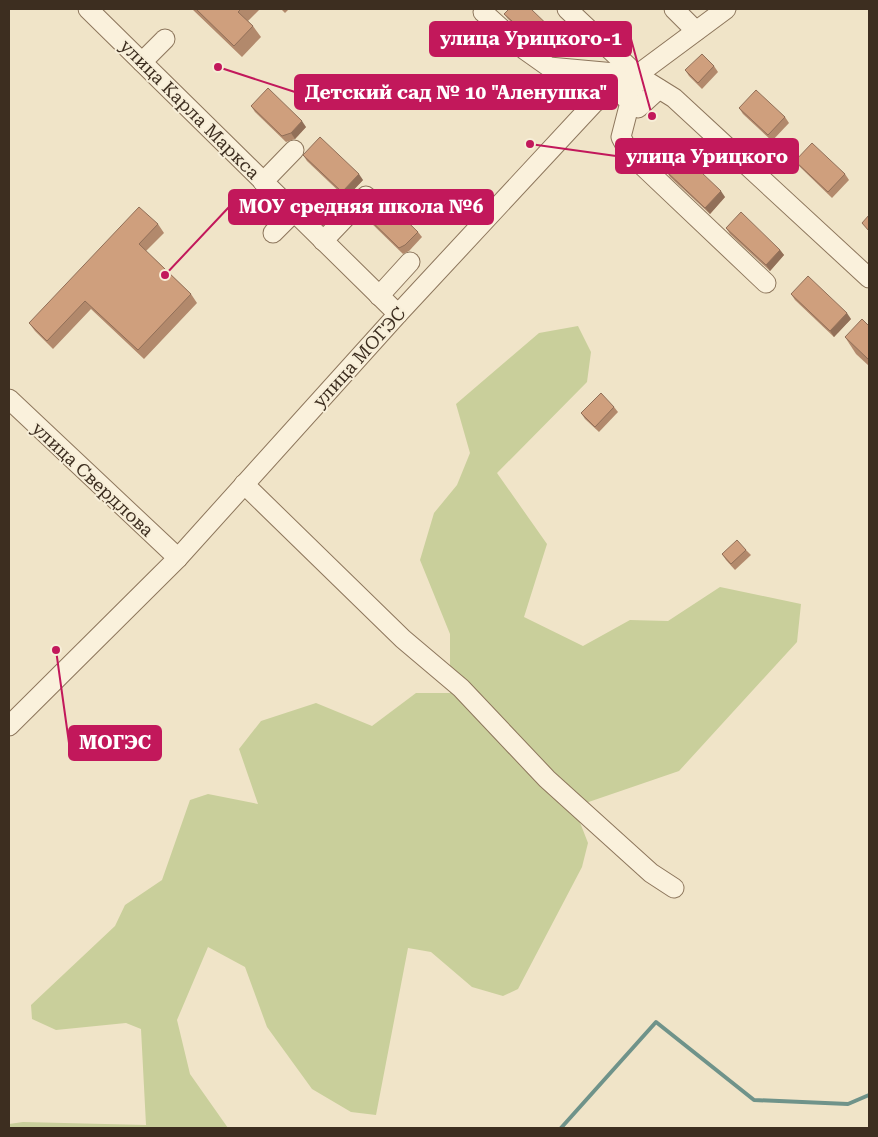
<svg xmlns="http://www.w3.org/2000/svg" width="878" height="1137" font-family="'Roboto Serif',serif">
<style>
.green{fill:#c9cf9b}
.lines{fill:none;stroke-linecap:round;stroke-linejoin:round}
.stream{stroke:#6f938a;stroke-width:4}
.minor-casing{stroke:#8d765c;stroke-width:21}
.minor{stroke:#faf1dc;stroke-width:19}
.wall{fill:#b2896c}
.shaded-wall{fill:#916f58}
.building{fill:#cf9f7d;stroke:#916f58}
.labels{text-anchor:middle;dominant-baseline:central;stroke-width:4;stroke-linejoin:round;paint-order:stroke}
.street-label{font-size:18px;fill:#3d2e20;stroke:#f7eed8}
.leader{fill:none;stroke:#c2185b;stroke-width:2}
.callout-dot{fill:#c2185b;stroke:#f7eed8;stroke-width:2}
.callout{fill:#c2185b;stroke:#c2185b;stroke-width:2}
.callout-label{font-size:19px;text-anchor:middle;font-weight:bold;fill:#fff}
</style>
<rect width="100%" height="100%" fill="#f0e4c8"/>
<!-- green -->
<path class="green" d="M 578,326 L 591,352 L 587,382 L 497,473 L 547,544 L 524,617 L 583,646 L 630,620 L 668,621 L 720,587 L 801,604 L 797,642 L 679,771 L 574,807 L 588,843 L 582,867 L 518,989 L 503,996 L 472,987 L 431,952 L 408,948 L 376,1115 L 351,1112 L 312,1089 L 267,1027 L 245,967 L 208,947 L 177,1020 L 190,1074 L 228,1128 L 9,1128 L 9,1124 L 23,1122 L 146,1125 L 141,1029 L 126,1023 L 56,1030 L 32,1019 L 31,1005 L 115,926 L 125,905 L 162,880 L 190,800 L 208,794 L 258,804 L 239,749 L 261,721 L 316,703 L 372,726 L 416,693 L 450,693 L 450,634 L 420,560 L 434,513 L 457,485 L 470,453 L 456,404 L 539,333 Z"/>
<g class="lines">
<!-- stream -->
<path class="stream" d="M 561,1128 L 656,1022 L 754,1100 L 848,1104 L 869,1095"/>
<!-- minor casing -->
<g class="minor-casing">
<g id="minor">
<path d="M 88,9 L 398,314"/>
<path d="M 486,9 L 483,12 L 525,50 L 549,67 L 637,75"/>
<path d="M 567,9 L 637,75 L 674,98 L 869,278"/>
<path d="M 674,9 L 696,31"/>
<path d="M 142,62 L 165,39"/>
<path d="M 637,75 L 621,137 L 630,154 L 766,283"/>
<path d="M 622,95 L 638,108 L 659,89"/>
<path d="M 263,182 L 294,150"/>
<path d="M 273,233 L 294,212"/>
<path d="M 323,241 L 366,196"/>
<path d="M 379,296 L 410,262"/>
<path d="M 9,399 L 178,558"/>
<path d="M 244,484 L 403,639 L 461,688 L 547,779 L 651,873 L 674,888"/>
<path d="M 9,726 L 178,558 L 398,314 L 594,103 L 637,75 L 726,9"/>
</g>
</g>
<!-- minor -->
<use href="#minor" class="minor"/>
</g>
<!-- wall -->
<g class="wall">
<path d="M 192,9 L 260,9 L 248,21 L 253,26 L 261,37 L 242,57 Z"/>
<path d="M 281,9 L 289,9 L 285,13 Z"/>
<path d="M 504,14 L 558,35 L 562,41 L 550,54 L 532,41 L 508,19 Z"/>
<path d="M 714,66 L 718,72 L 702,89 L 689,76 L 685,70 Z"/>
<path d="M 251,106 L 306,127 L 295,139 L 286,142 L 255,112 Z"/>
<path d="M 739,108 L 785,117 L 789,123 L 772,141 L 743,114 Z"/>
<path d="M 303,155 L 363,180 L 346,198 L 307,161 Z"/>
<path d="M 795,161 L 845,174 L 849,180 L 832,198 L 799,166 Z"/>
<path d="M 666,171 L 725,197 L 710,214 L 670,177 Z"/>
<path d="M 362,212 L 418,232 L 422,237 L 409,251 L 403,254 L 366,218 Z"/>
<path d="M 158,224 L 164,233 L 146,251 L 191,294 L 197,303 L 144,359 L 91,309 L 53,349 L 35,331 L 29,323 Z"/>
<path d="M 726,228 L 780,250 L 784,255 L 770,271 L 730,234 Z"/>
<path d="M 791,294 L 851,319 L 834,337 L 795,300 Z"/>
<path d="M 869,326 L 869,366 L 856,354 L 845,337 Z"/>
<path d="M 614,407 L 618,412 L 599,432 L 585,419 L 581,413 Z"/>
<path d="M 746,550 L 751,555 L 735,570 L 726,560 L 722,554 Z"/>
</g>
<!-- shaded-wall -->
<g class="shaded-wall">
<path d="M 302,121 L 306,127 L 295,139 L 291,133 Z"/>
<path d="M 359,174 L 363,180 L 346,198 L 342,192 Z"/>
<path d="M 721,191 L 725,197 L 710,214 L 705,208 Z"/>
<path d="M 780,250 L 784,255 L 770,271 L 766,265 Z"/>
<path d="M 847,313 L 851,319 L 834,337 L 830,331 Z"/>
</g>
<!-- building -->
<g class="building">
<path d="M 196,9 L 241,9 L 238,12 L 253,26 L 234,46 Z"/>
<path d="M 509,9 L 531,9 L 558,35 L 546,48 L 528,35 L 504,14 Z"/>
<path d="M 702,54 L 714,66 L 698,83 L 685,70 Z"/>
<path d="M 268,88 L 302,121 L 291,133 L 282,136 L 251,106 Z"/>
<path d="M 756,90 L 785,117 L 768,135 L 739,108 Z"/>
<path d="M 320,137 L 359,174 L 342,192 L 303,155 Z"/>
<path d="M 812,143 L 845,174 L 828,192 L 795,161 Z"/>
<path d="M 682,154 L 721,191 L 705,208 L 666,171 Z"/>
<path d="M 379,194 L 418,232 L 405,245 L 399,248 L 362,212 Z"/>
<path d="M 139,207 L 158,224 L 139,244 L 191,294 L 138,350 L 85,301 L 47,341 L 29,323 Z"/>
<path d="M 741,212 L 780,250 L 766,265 L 726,228 Z"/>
<path d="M 869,215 L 869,231 L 862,223 Z"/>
<path d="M 808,276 L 847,313 L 830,331 L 791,294 Z"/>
<path d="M 862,319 L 869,326 L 869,360 L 845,337 Z"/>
<path d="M 601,393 L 614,407 L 595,427 L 581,413 Z"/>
<path d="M 737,540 L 746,550 L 731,564 L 722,554 Z"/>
</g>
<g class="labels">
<!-- street labels -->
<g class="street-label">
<text transform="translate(190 109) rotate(45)">улица Карла Маркса</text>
<text transform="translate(359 357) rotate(-48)">улица МОГЭС</text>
<text transform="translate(93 479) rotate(43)">улица Свердлова</text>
</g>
</g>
<!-- callouts -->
<path class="leader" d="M652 116L631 39M218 67L295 92M530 144L616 156M165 275L229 207M56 650L69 743"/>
<g class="callout-dot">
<circle cx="652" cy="116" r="5"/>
<circle cx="218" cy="67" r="5"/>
<circle cx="530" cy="144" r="5"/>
<circle cx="165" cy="275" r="5"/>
<circle cx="56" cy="650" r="5"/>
</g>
<g class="callout">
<rect x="430" y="22" width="201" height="34" rx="5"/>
<rect x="295" y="75" width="322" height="34" rx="5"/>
<rect x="616" y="139" width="182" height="34" rx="5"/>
<rect x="229" y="190" width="264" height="34" rx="5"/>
<rect x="69" y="726" width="92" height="34" rx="5"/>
</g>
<g class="callout-label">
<text x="531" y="45">улица Урицкого-1</text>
<text x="456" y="99">Детский сад № 10 "Аленушка"</text>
<text x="707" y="163">улица Урицкого</text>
<text x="361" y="213">МОУ средняя школа №6</text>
<text x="115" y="749">МОГЭС</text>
</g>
<!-- border -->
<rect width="878" height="1137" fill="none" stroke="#3d2e20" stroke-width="20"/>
</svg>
